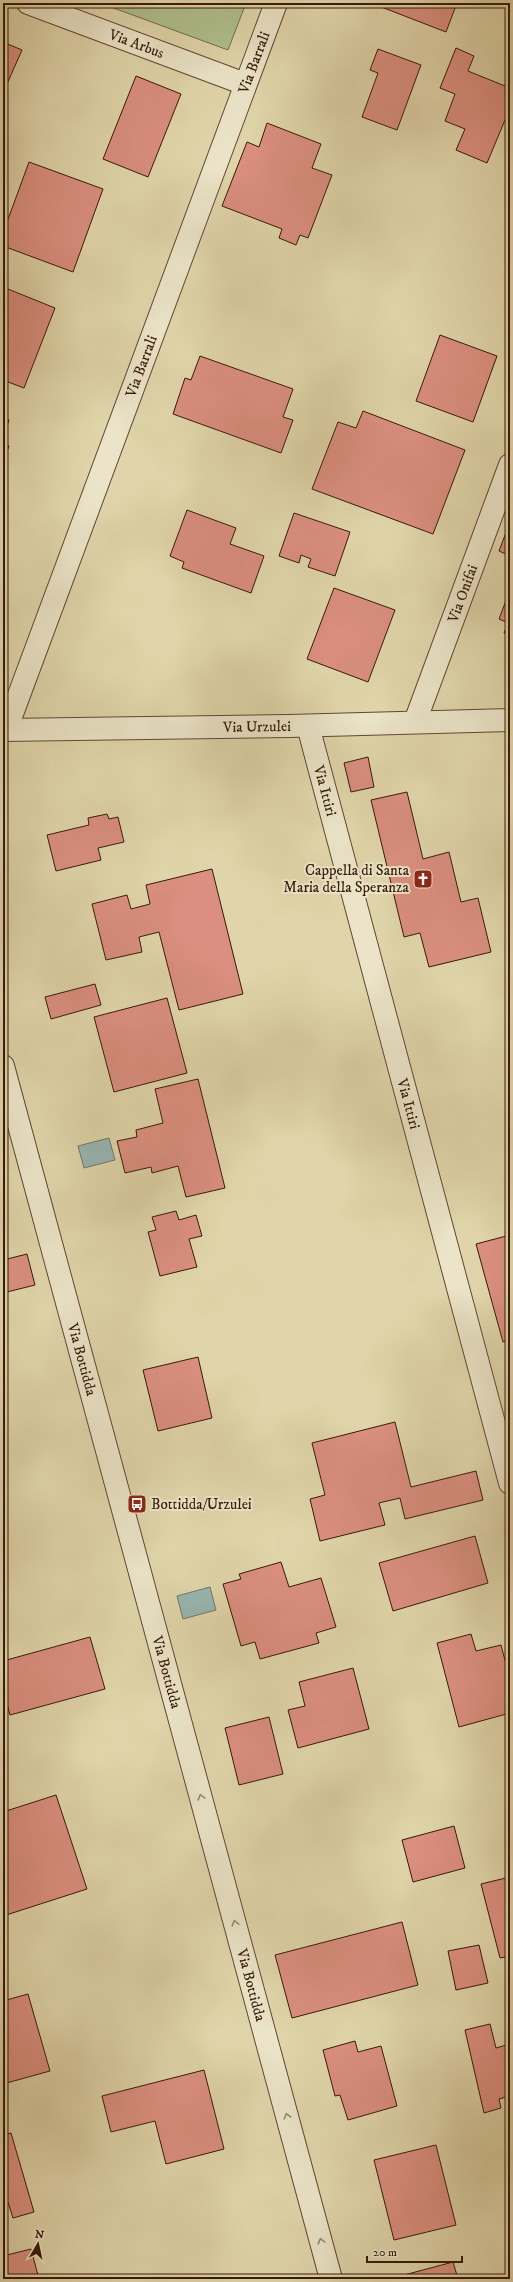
<svg xmlns="http://www.w3.org/2000/svg" width="513" height="2282" font-family="'IM FELL DW Pica',serif">
<style>
.green{fill:#aebe8c;stroke:#726c4a}
.water{fill:#97b6b2;stroke:#70776e}
.building{fill:#db8f80;stroke:#361907}
.lines{fill:none;stroke-linecap:round;stroke-linejoin:round}
.street-casing{stroke:#604830;stroke-width:24}
.street{stroke:#ebe4c8;stroke-width:22}
.oneway{stroke:#9a8971}
.labels{text-anchor:middle;dominant-baseline:central;stroke-width:4;stroke-linejoin:round;paint-order:stroke}
.street-label{font-size:15px;fill:#361907;stroke:#ebe4c8}
.poi-label{font-size:15px;fill:#361907;stroke:#ebe4c8;text-anchor:end}
</style>
<rect width="100%" height="100%" fill="#e0d5aa"/>
<filter id="stains"><feTurbulence type="fractalNoise" baseFrequency=".005" numOctaves="4"/><feColorMatrix values="0 0 0 0 .2 0 0 0 0 .09 0 0 0 0 .02 0 0 0 .5 -.17"/></filter>
<radialGradient id="worn" r=".72"><stop offset=".6" stop-color="#630" stop-opacity="0"/><stop offset="1" stop-color="#630" stop-opacity=".3"/></radialGradient>
<!-- green -->
<path class="green" d="M 100,3 L 246,3 L 228,50 Z"/>
<!-- water -->
<g class="water">
<path d="M 109,1138 L 115,1160 L 84,1168 L 78,1146 Z"/>
<path d="M 210,1587 L 216,1610 L 183,1619 L 177,1596 Z"/>
</g>
<!-- building -->
<g class="building">
<path d="M 371,3 L 457,3 L 446,32 Z"/>
<path d="M 3,42 L 22,50 L 3,93 Z"/>
<path d="M 456,48 L 474,56 L 468,71 L 510,88 L 510,108 L 487,163 L 456,150 L 465,129 L 445,121 L 455,94 L 440,88 Z"/>
<path d="M 378,49 L 421,65 L 397,130 L 362,117 L 378,73 L 370,70 Z"/>
<path d="M 136,76 L 181,94 L 148,177 L 103,159 Z"/>
<path d="M 267,123 L 321,144 L 312,168 L 332,175 L 308,238 L 300,235 L 296,245 L 279,238 L 282,229 L 222,206 L 247,142 L 259,147 Z"/>
<path d="M 29,162 L 103,189 L 73,272 L 3,246 L 3,233 Z"/>
<path d="M 3,287 L 55,308 L 24,388 L 3,380 Z"/>
<path d="M 440,335 L 497,356 L 473,422 L 416,401 Z"/>
<path d="M 200,356 L 293,389 L 283,417 L 293,420 L 281,453 L 173,414 L 185,378 L 191,380 Z"/>
<path d="M 363,411 L 465,450 L 433,534 L 312,489 L 338,422 L 356,428 Z"/>
<path d="M 3,418 L 9,420 L 3,437 Z"/>
<path d="M 3,444 L 9,446 L 3,462 Z"/>
<path d="M 187,510 L 236,528 L 230,544 L 264,556 L 251,593 L 182,568 L 184,562 L 170,556 Z"/>
<path d="M 294,513 L 350,532 L 335,576 L 308,567 L 311,559 L 301,555 L 299,563 L 279,556 Z"/>
<path d="M 510,522 L 510,556 L 499,551 Z"/>
<path d="M 334,588 L 395,610 L 368,682 L 307,659 Z"/>
<path d="M 510,590 L 510,635 L 504,633 L 508,623 L 499,619 Z"/>
<path d="M 368,757 L 374,787 L 351,792 L 344,763 Z"/>
<path d="M 407,792 L 423,859 L 449,852 L 461,902 L 478,898 L 491,952 L 429,967 L 420,933 L 404,937 L 371,800 Z"/>
<path d="M 107,814 L 109,819 L 118,817 L 124,842 L 98,848 L 101,860 L 56,871 L 47,835 L 89,825 L 88,818 Z"/>
<path d="M 212,869 L 243,994 L 179,1010 L 159,932 L 139,937 L 142,952 L 106,960 L 92,904 L 127,895 L 131,909 L 150,904 L 146,885 Z"/>
<path d="M 95,984 L 101,1005 L 51,1019 L 45,997 Z"/>
<path d="M 167,998 L 187,1073 L 114,1092 L 94,1017 Z"/>
<path d="M 198,1079 L 225,1188 L 186,1197 L 178,1166 L 152,1173 L 151,1167 L 125,1173 L 117,1141 L 137,1137 L 136,1130 L 163,1123 L 155,1089 Z"/>
<path d="M 176,1211 L 179,1220 L 196,1215 L 202,1236 L 189,1239 L 197,1267 L 160,1276 L 148,1232 L 156,1230 L 152,1217 Z"/>
<path d="M 510,1235 L 510,1340 L 503,1342 L 476,1244 Z"/>
<path d="M 27,1254 L 35,1285 L 3,1293 L 3,1260 Z"/>
<path d="M 198,1357 L 212,1418 L 158,1431 L 143,1370 Z"/>
<path d="M 395,1422 L 411,1487 L 476,1471 L 483,1500 L 405,1519 L 400,1498 L 379,1503 L 385,1525 L 320,1541 L 310,1499 L 325,1495 L 312,1443 Z"/>
<path d="M 475,1536 L 488,1583 L 393,1611 L 379,1563 Z"/>
<path d="M 281,1562 L 289,1587 L 321,1578 L 336,1627 L 316,1633 L 319,1643 L 260,1659 L 255,1642 L 241,1646 L 223,1584 L 241,1579 L 239,1574 Z"/>
<path d="M 471,1634 L 476,1651 L 501,1645 L 510,1679 L 510,1713 L 459,1727 L 437,1643 Z"/>
<path d="M 90,1637 L 105,1689 L 10,1715 L 3,1689 L 3,1661 Z"/>
<path d="M 353,1668 L 369,1729 L 298,1748 L 288,1710 L 305,1706 L 299,1682 Z"/>
<path d="M 269,1717 L 283,1774 L 239,1785 L 225,1728 Z"/>
<path d="M 56,1795 L 87,1889 L 3,1916 L 3,1812 Z"/>
<path d="M 454,1826 L 465,1868 L 413,1882 L 402,1840 Z"/>
<path d="M 510,1877 L 510,1956 L 500,1958 L 481,1884 Z"/>
<path d="M 402,1922 L 418,1985 L 292,2018 L 275,1955 Z"/>
<path d="M 479,1945 L 488,1983 L 456,1990 L 448,1951 Z"/>
<path d="M 28,1994 L 50,2071 L 3,2084 L 3,2001 Z"/>
<path d="M 490,2024 L 496,2048 L 510,2044 L 510,2096 L 499,2099 L 501,2108 L 484,2113 L 465,2030 Z"/>
<path d="M 355,2041 L 358,2052 L 381,2046 L 397,2106 L 348,2120 L 340,2095 L 335,2096 L 323,2050 Z"/>
<path d="M 204,2070 L 224,2149 L 166,2164 L 155,2121 L 111,2132 L 102,2096 Z"/>
<path d="M 11,2133 L 34,2212 L 13,2218 L 8,2202 L 3,2203 L 3,2135 Z"/>
<path d="M 436,2145 L 456,2225 L 394,2240 L 374,2160 Z"/>
<path d="M 31,2249 L 39,2279 L 3,2279 L 3,2256 Z"/>
<path d="M 453,2262 L 458,2279 L 389,2279 Z"/>
</g>
<g class="lines">
<!-- street casing -->
<g class="street-casing">
<g id="street">
<path id="s1" d="M 28,3 L 245,84"/>
<path id="s2" d="M 415,722 L 510,465"/>
<path id="s3" d="M 308,726 L 510,1483"/>
<path id="s4" d="M 3,730 L 289,726 L 510,720"/>
<path id="s5" d="M 6,730 L 276,3"/>
<path id="s6" d="M 3,1066 L 331,2279"/>
</g>
</g>
<!-- street -->
<use href="#street" class="street"/>
</g>
<!-- one-way arrows -->
<defs><path id="oneway-chevron" d="M-2-3.5L2.5 0L-2 3.5" fill="none" stroke-width="1.6" stroke-linecap="round" stroke-linejoin="round"/></defs>
<g class="oneway">
<use href="#oneway-chevron" transform="translate(201 1797) rotate(-105)"/>
<use href="#oneway-chevron" transform="translate(235 1923) rotate(-105)"/>
<use href="#oneway-chevron" transform="translate(287 2116) rotate(-105)"/>
<use href="#oneway-chevron" transform="translate(321 2241) rotate(-105)"/>
</g>
<!-- icons -->
<defs>
<g id="church-square" transform="scale(1)"><rect x="-9" y="-9" width="18" height="18" rx="4" fill="#8f2418" stroke="#ebe4c8"/><path d="M-1.2-6h2.4v3.5h3.3v2.4h-3.3V6h-2.4V-.1h-3.3v-2.4h3.3Z" fill="#fff"/></g>
<g id="bus-square" transform="scale(1)"><rect x="-9" y="-9" width="18" height="18" rx="4" fill="#8f2418" stroke="#ebe4c8"/><path d="M-5-6H5V4H4V6H2V4H-2V6H-4V4H-5ZM-3.5-4V0h7V-4ZM-3.5 1.2v1.5H-2V1.2ZM2 1.2v1.5H3.5V1.2Z" fill="#fff"/></g>
</defs>
<g fill-rule="evenodd">
<use href="#church-square" x="423" y="879"/>
<use href="#bus-square" x="137" y="1504"/>
</g>
<g class="labels">
<!-- street labels -->
<g class="street-label">
<text stroke="none"><textPath href="#s1" startOffset="116">Via Arbus</textPath></text>
<text stroke="none"><textPath href="#s5" startOffset="712">Via Barrali</textPath></text>
<text stroke="none"><textPath href="#s5" startOffset="388">Via Barrali</textPath></text>
<text stroke="none"><textPath href="#s2" startOffset="137">Via Onifai</textPath></text>
<text stroke="none"><textPath href="#s4" startOffset="254">Via Urzulei</textPath></text>
<text stroke="none"><textPath href="#s3" startOffset="67">Via Ittiri</textPath></text>
<text stroke="none"><textPath href="#s3" startOffset="391">Via Ittiri</textPath></text>
<text stroke="none"><textPath href="#s6" startOffset="304">Via Bottidda</textPath></text>
<text stroke="none"><textPath href="#s6" startOffset="628">Via Bottidda</textPath></text>
<text stroke="none"><textPath href="#s6" startOffset="952">Via Bottidda</textPath></text>
</g>
<!-- poi labels -->
<g class="poi-label">
<text x="409" y="870">Cappella di Santa<tspan x="409" dy="17">Maria della Speranza</tspan></text>
<text x="151" y="1504" text-anchor="start">Bottidda/Urzulei</text>
</g>
</g>
<!-- margin -->
<rect width="513" height="2282" fill="none" stroke="#e0d5aa" stroke-width="16"/>
<rect x="4" y="4" width="505" height="2274" fill="none" stroke="#361907" stroke-width="2"/>
<rect x="8" y="8" width="497" height="2266" fill="none" stroke="#361907"/>
<!-- north arrow -->
<g transform="translate(38 2244) rotate(9)" stroke="#ebe4c8" stroke-width="3" paint-order="stroke">
<path d="M0-3L7 15L0 10L-7 15Z" fill="#361907"/>
<text y="-6" font-size="11" font-weight="bold" text-anchor="middle" fill="#361907">N</text>
</g>
<!-- scale -->
<path d="M367 2256v6h95v-6" fill="none" stroke="#361907" stroke-width="2"/>
<text x="373" y="2256" font-size="12" fill="#361907" stroke="#ebe4c8" stroke-width="3" paint-order="stroke">20 m</text>
<rect width="100%" height="100%" filter="url(#stains)"/>
<rect width="100%" height="100%" fill="url(#worn)"/>
</svg>
